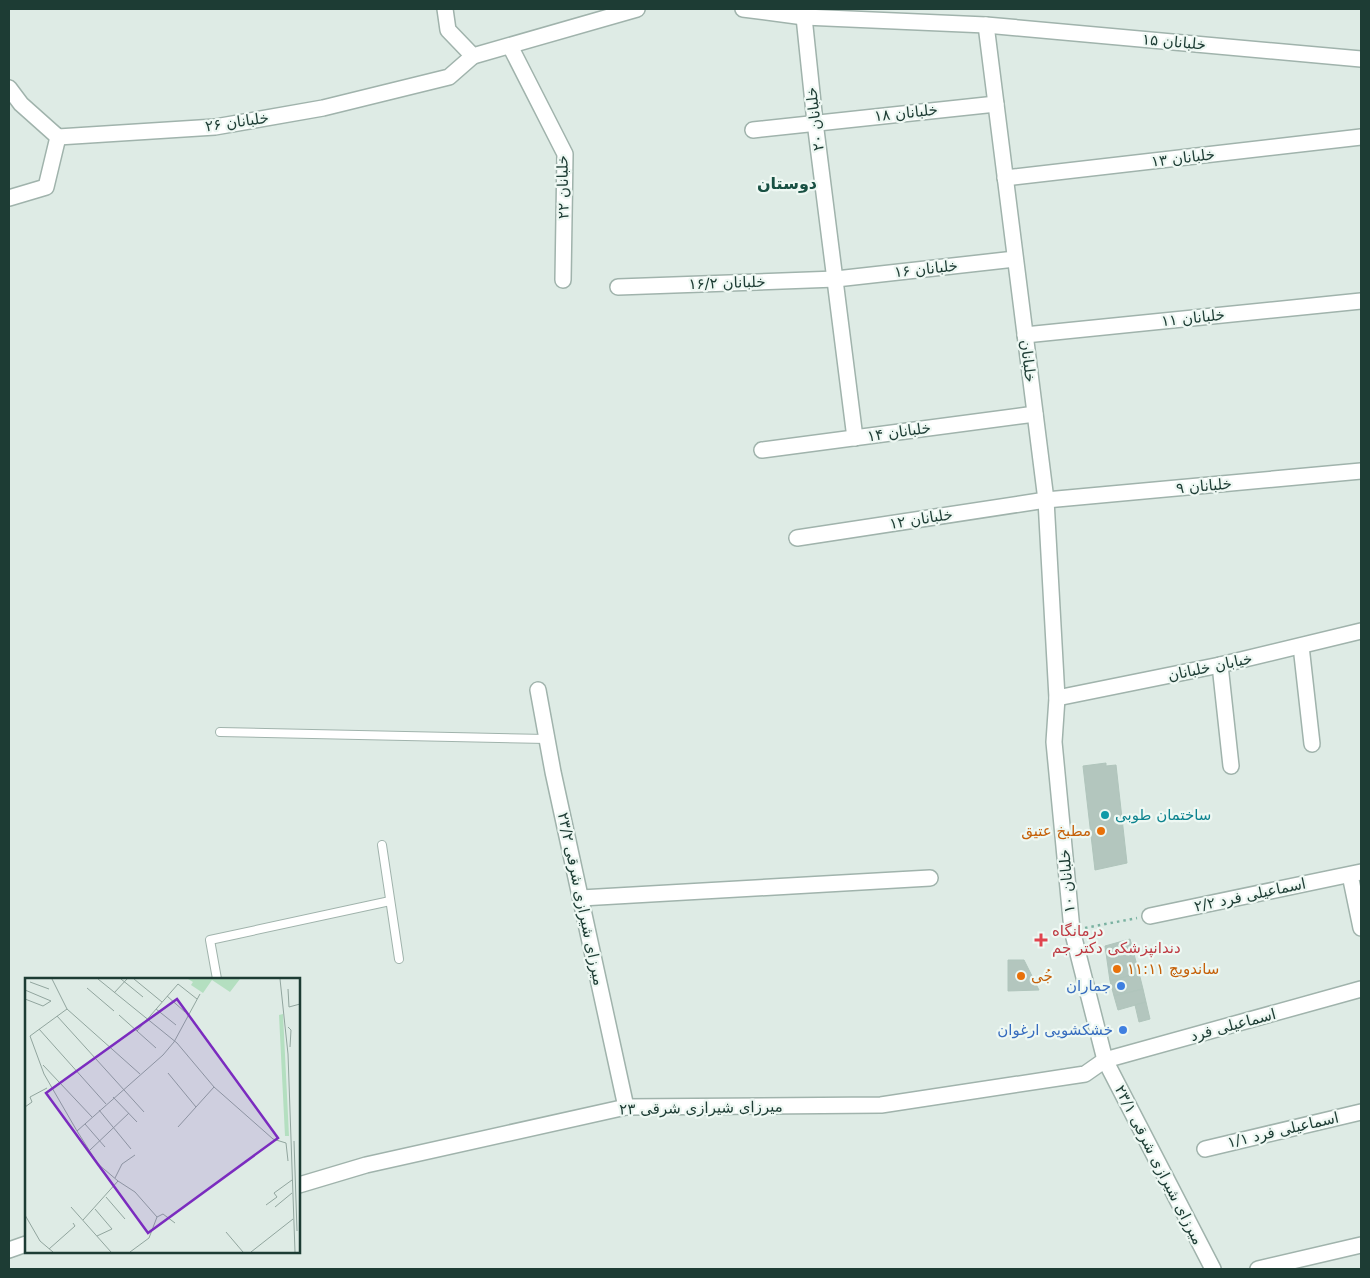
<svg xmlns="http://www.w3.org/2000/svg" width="1370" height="1278" font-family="'DejaVu Sans',Vazirmatn,sans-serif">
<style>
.building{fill:#b3c6be;stroke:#b0c5bc}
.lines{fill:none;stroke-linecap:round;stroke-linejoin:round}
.service-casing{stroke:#a0b3ac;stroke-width:10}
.minor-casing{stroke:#a0b3ac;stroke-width:18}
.tertiary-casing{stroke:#a0b3ac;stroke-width:18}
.path{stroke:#7ab2a1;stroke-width:2.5;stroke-dasharray:2.5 4;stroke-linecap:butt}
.service{stroke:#fff;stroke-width:8}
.minor{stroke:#fff;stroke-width:15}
.tertiary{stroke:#fff;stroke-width:15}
.culture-dot{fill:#0f9aa8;stroke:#eef8f3;stroke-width:2}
.food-dot{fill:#e8710a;stroke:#eef8f3;stroke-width:2}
.health-dot{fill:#e0444e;stroke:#eef8f3;stroke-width:2}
.shop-dot{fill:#3f7fe0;stroke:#eef8f3;stroke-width:2}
.labels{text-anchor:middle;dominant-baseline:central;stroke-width:4.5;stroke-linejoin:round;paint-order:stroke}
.street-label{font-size:15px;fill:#1d3c34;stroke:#eef8f3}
.culture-label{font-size:15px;fill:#0d838f;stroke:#eef8f3;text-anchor:start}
.food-label{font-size:15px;fill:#c56008;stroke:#eef8f3;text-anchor:start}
.health-label{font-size:15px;fill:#be3a42;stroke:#eef8f3;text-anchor:start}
.shop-label{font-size:15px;fill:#366cbe;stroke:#eef8f3;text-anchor:end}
.neighbourhood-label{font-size:16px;font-weight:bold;fill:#185043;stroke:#eef8f3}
.inset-road{fill:none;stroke:#91a59e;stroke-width:1}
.view{fill:#7b2cbf;fill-opacity:0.15;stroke:#7b2cbf;stroke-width:2.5}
.inset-edge{fill:none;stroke:#1d3c34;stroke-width:2.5}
</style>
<rect width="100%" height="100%" fill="#deebe5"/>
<!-- building -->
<g class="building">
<path d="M 1106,763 L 1106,766 L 1116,765 L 1127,863 L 1095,870 L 1083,766 Z"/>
<path d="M 1130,939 L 1139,973 L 1110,981 L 1105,946 Z"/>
<path d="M 1008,960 L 1024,960 L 1039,990 L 1008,991 Z"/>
<path d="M 1139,973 L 1143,989 L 1114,996 L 1110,981 Z"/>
<path d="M 1143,989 L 1146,1002 L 1118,1010 L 1114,996 Z"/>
<path d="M 1146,1002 L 1150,1019 L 1139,1022 L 1135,1005 Z"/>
</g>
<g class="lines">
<!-- service casing -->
<g class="service-casing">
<g id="service">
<path d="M 220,732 L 547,739"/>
<path d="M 382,845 L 399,959"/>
<path d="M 217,979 L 210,940 L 390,901"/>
</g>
</g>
<!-- minor casing -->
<g class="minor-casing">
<g id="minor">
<path d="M 445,9 L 448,30 L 473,56 L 637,9"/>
<path d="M 743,9 L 804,17 L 986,25 L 1361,59"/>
<path d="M 804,17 L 815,122 L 855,438"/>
<path d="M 986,25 L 1046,500 L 1057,698 L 1054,742 L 1072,930 L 1105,1060 L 1213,1269"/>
<path d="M 510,46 L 565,154 L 563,280"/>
<path d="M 9,88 L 21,104 L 58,137 L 215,127 L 323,108 L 449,77 L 473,56"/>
<path d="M 753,130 L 996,104"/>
<path d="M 1005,178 L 1361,137"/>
<path d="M 9,198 L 46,187 L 58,137"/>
<path d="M 618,287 L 836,279 L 1015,259"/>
<path d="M 1025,335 L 1361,301"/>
<path d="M 762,450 L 1035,414"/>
<path d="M 797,538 L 1046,500 L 1361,471"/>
<path d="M 1301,646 L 1312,744"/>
<path d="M 1220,665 L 1231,766"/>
<path d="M 538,690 L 553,772 L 626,1107"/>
<path d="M 1350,875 L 1361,928"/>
<path d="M 581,898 L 930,878"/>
<path d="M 1150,916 L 1361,872"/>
<path d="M 1205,1149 L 1361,1112"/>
<path d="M 299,1185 L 366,1165 L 626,1107 L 881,1105 L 1085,1074 L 1105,1060"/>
<path d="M 9,1250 L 26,1244"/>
<path d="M 1258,1269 L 1361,1245"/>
</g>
</g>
<!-- tertiary casing -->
<g class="tertiary-casing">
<g id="tertiary">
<path d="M 1057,698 L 1220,665 L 1361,631"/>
<path d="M 1105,1060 L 1361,989"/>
</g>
</g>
<!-- path -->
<path class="path" d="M 1085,928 L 1137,918"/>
<!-- service -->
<use href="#service" class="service"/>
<!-- minor -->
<use href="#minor" class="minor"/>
<!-- tertiary -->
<use href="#tertiary" class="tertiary"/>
</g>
<!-- markers -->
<circle class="culture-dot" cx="1105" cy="815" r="5"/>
<g class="food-dot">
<circle cx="1101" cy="831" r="5"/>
<circle cx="1117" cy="969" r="5"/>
<circle cx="1021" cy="976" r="5"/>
</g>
<path class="health-dot" d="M1038.5 932.5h5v5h5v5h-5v5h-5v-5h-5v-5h5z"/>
<g class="shop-dot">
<circle cx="1121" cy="986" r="5"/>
<circle cx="1123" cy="1030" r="5"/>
</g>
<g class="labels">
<!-- street labels -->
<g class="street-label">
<text transform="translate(1174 42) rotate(5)">۱۵ خلبانان</text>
<text transform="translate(906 113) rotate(-6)">۱۸ خلبانان</text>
<text transform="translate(815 119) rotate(-97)">۲۰ خلبانان</text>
<text transform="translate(237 122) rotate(-8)">۲۶ خلبانان</text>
<text transform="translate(1183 158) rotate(-7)">۱۳ خلبانان</text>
<text transform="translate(563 187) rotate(-91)">۲۲ خلبانان</text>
<text transform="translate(926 269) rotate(-6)">۱۶ خلبانان</text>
<text transform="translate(727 283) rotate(-2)">۱۶/۲ خلبانان</text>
<text transform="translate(1193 318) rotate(-6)">۱۱ خلبانان</text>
<text transform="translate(1028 361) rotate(83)">خلبانان</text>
<text transform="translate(899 432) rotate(-8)">۱۴ خلبانان</text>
<text transform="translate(1204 486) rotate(-5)">۹ خلبانان</text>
<text transform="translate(921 519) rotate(-9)">۱۲ خلبانان</text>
<text transform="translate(1210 667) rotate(-12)">خیابان خلبانان</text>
<text transform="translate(1067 881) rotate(-95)">۱۰ خلبانان</text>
<text transform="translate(1250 895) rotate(-12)">۲/۲ اسماعیلی فرد</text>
<text transform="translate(581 899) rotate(78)">۲۳/۲ میرزای شیرازی شرقی</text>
<text transform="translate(1233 1025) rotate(-15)">اسماعیلی فرد</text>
<text transform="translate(701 1108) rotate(-1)">۲۳ میرزای شیرازی شرقی</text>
<text transform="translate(1283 1130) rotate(-13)">۱/۱ اسماعیلی فرد</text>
<text transform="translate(1159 1165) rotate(63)">۲۳/۱ میرزای شیرازی شرقی</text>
</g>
<!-- culture labels -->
<g class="culture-label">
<text x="1115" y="815">ساختمان طوبی</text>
</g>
<!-- food labels -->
<g class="food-label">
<text x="1091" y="831" text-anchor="end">مطبخ عتیق</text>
<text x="1127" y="969">ساندویچ ۱۱:۱۱</text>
<text x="1031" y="976">جُی</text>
</g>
<!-- health labels -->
<g class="health-label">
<text x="1052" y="931">درمانگاه<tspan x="1052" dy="17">دندانپزشکی دکتر جم</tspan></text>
</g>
<!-- shop labels -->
<g class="shop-label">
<text x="1111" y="986">جماران</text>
<text x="1113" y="1030">خشکشویی ارغوان</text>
</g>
<!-- neighbourhood labels -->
<g class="neighbourhood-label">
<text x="787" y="183">دوستان</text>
</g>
</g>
<!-- overview -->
<g transform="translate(25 978)">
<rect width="275" height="275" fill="#deebe5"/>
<path d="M 163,1 L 215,1 L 205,14 L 187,2 L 178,15 L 166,7 L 168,4 ZM 258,36 L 264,158 L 260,158 L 254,37 Z" fill="#b4dfc0"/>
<path class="inset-road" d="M 27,1 L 42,31 L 115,96M 73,1 L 152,65 L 189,109 L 214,131 L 248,161 L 261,165 L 263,183M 96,1 L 118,19M 109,1 L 137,24M 255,1 L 263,76 L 270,274M 5,4 L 24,11M 62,10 L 89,33M 263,11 L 264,29 L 275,26M 0,12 L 26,23 L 18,28 L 0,21M 89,15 L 102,1M 142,18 L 160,34M 42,31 L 5,58 L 19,96 L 52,153 L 73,186 L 93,203 L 58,242M 131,31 L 151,47M 94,37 L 131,70M 32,38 L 119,134M 263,49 L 266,52 L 265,69M 14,51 L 81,126M 112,53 L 153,6 L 172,21M 18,87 L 67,139M 143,95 L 171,129M 88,119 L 112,144M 0,129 L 7,124 L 5,119 L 22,110M 74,132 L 106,171M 60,146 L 80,169M 153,149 L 189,109M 52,153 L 138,77 L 149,64 L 175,16M 269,163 L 272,253M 65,172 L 104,135M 90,200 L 97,186 L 110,177M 93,203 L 110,214 L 132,239 L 124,260 L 105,274M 81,219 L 100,241M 241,227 L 252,219 L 249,215 L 267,202M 46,229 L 86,274M 250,229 L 267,215M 70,231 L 87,251 L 72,258M 0,237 L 15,263 L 28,274M 132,239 L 138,236 L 150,245M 201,254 L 218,274M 24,271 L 50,248 L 48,245M 226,274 L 268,241"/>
<path class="view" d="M 152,21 L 253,160 L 123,255 L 21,115 Z"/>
<rect width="275" height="275" class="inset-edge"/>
</g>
<!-- border -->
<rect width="1370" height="1278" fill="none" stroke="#1d3c34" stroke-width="20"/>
</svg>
